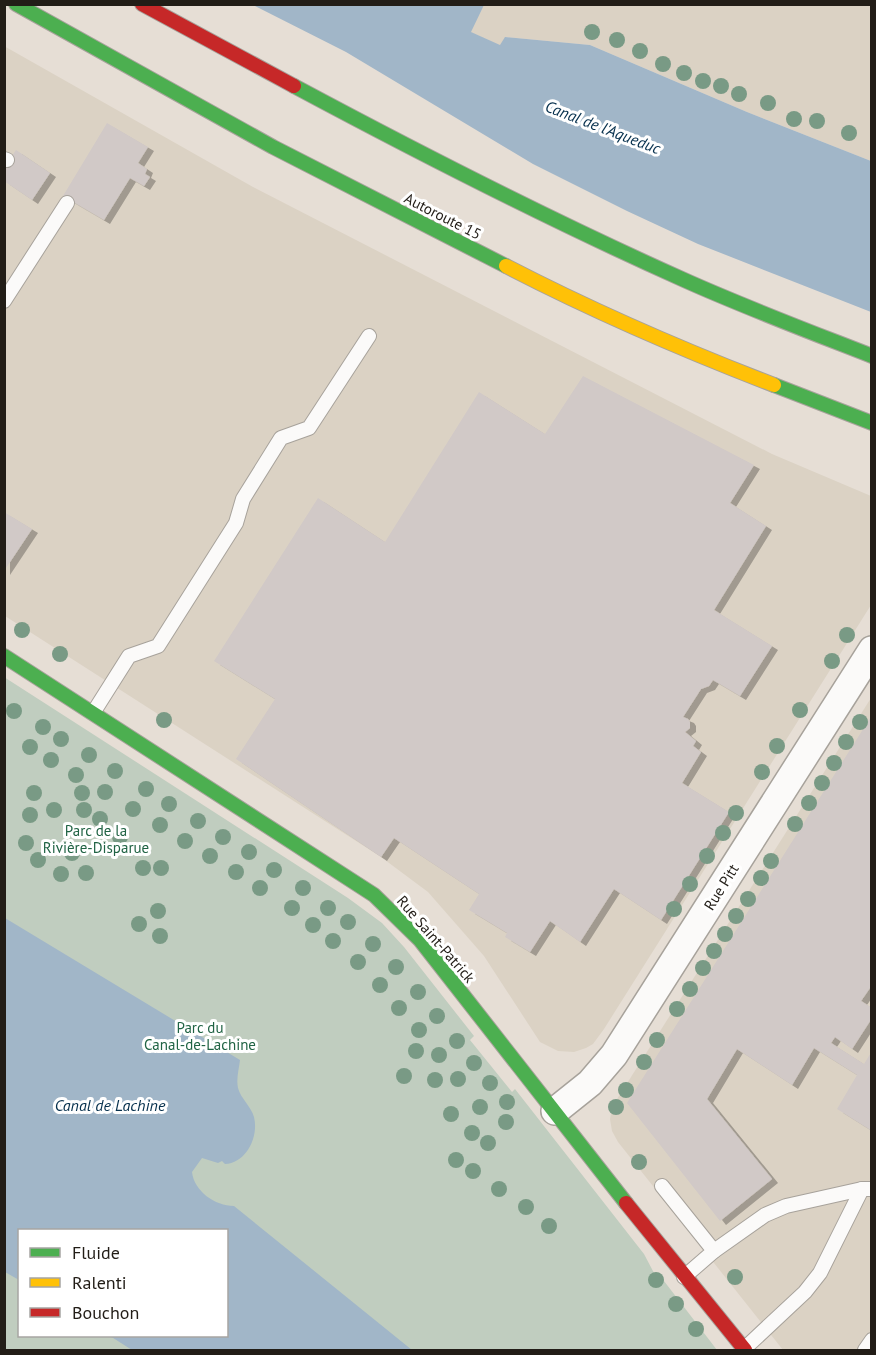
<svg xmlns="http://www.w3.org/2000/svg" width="876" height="1355" font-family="'PT Sans',sans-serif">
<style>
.industrial{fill:#dbd2c4}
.green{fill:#c0cdbf;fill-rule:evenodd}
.water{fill:#a1b6c8}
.building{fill:#d1c9c7;filter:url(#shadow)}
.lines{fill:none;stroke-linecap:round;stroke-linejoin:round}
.lane-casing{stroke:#a7a29b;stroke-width:16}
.street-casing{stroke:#a7a29b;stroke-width:30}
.fast-casing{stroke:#a7a29b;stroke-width:16}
.slow-casing{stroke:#a7a29b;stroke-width:16}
.jam-casing{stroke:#a7a29b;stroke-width:16}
.lane{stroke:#fbfaf9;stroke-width:14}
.street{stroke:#fbfaf9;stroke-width:27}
.fast{stroke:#4caf50;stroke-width:14}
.slow{stroke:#ffc107;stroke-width:14}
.jam{stroke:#c62828;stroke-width:14}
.tree{fill:#799a85}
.labels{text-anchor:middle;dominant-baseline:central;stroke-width:6;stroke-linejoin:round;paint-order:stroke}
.street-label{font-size:15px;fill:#221d17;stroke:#fff}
.park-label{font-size:15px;fill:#206344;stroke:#fff}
.water-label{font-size:16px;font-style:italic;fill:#052f4c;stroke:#fff}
</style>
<defs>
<filter id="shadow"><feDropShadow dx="6" dy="4" stdDeviation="0" flood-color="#0004"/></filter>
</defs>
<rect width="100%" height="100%" fill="#e6ded5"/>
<!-- industrial -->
<g class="industrial">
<path d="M 484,5 L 871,5 L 871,161 L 747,112 L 590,45 L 506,37 L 501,46 L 470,32 Z"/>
<path d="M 4,46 L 253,187 L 772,454 L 871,496 L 871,605 L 604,1029 L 593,1044 L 586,1048 L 574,1052 L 558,1051 L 540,1042 L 484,956 L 428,892 L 381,857 L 5,616 Z"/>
<path d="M 871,698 L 871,1350 L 783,1350 L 618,1142 L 612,1131 L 610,1119 L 612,1107 Z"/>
</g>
<!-- green -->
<path class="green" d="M 4,677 L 348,898 L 382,923 L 404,947 L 474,1036 L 470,1040 L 512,1092 L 515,1089 L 644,1254 L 654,1273 L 664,1281 L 717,1350 L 5,1350 ZM 20,1230 L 226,1230 L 226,1336 L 20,1336 Z"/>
<!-- water -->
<g class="water">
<path d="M 253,5 L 484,5 L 471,32 L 500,45 L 505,37 L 590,45 L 747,112 L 871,161 L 871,312 L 698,244 L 627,211 L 533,164 L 346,52 Z"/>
<path d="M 5,918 L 240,1060 C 239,1069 236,1079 238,1088 C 241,1099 251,1106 254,1117 C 259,1137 246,1163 225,1164 L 222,1161 L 218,1163 L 202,1158 L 192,1172 C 194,1191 215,1206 234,1206 L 412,1350 L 132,1350 L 110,1336 L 226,1336 L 226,1230 L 20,1230 L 19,1280 L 5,1272 Z"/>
</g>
<!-- building -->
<g class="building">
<path d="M 107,123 L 148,147 L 138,163 L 147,169 L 145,174 L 150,177 L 144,186 L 130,178 L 104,220 L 63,196 Z"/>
<path d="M 16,150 L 50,173 L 32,200 L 4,181 L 4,168 Z"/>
<path d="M 583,376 L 754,465 L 730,503 L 766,526 L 714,610 L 772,646 L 740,696 L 713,680 L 709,686 L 701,689 L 683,717 L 688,719 L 690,722 L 690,728 L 685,732 L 696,741 L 693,746 L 701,752 L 682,783 L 729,812 L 661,920 L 614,889 L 580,942 L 550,921 L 530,952 L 505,937 L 507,933 L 469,910 L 479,894 L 394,838 L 381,857 L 236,759 L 275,699 L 214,661 L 318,498 L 385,542 L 479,392 L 545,434 Z"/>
<path d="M 4,512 L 32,529 L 4,571 Z"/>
<path d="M 872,715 L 872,985 L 861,1001 L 872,1008 L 872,1018 L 852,1049 L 835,1037 L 831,1043 L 864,1064 L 872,1051 L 872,1131 L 837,1109 L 857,1075 L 814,1048 L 792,1085 L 737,1049 L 707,1099 L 772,1179 L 720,1221 L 627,1103 Z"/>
</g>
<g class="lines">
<!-- lane casing -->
<g class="lane-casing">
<g id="lane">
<path d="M 4,159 L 7,160"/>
<path d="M 4,301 L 67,203"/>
<path d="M 93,713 L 129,656 L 158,646 L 236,523 L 243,499 L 281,438 L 309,428 L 369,336"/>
<path d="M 662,1186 L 714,1251 L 684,1277"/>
<path d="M 714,1251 L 765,1215 L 786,1206 L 862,1189 L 872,1189"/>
<path d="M 744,1349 L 805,1292 L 820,1273 L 862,1189"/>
<path d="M 865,1350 L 872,1340"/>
</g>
</g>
<!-- street casing -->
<g class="street-casing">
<path id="street" d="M 555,1111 L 590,1083 L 614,1055 L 872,650"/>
</g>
<!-- fast casing -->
<g class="fast-casing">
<g id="fast">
<path d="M 16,4 L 273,147 L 506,266"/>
<path d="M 294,86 C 421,154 550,220 682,279 C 744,307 808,331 872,356"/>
<path d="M 774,385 L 872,423"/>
<path d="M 4,656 L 374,895 L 420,940 L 626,1203"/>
</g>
</g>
<!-- slow casing -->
<g class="slow-casing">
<path id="slow" d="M 506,266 C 593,311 683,350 774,385"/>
</g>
<!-- jam casing -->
<g class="jam-casing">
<g id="jam">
<path d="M 142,4 L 294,86"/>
<path d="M 626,1203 L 745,1350"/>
</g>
</g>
<!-- lane -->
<use href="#lane" class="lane"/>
<!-- street -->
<use href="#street" class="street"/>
<!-- fast -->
<use href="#fast" class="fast"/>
<!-- slow -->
<use href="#slow" class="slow"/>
<!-- jam -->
<use href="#jam" class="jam"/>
</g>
<!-- trees -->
<g class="tree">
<circle cx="592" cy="32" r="8"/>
<circle cx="617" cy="40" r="8"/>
<circle cx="640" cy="51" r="8"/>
<circle cx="663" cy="64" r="8"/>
<circle cx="684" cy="73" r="8"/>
<circle cx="703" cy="81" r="8"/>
<circle cx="721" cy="86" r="8"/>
<circle cx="739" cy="94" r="8"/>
<circle cx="768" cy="103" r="8"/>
<circle cx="794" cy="119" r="8"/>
<circle cx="817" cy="121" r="8"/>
<circle cx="849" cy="133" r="8"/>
<circle cx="22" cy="630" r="8"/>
<circle cx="847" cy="635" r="8"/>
<circle cx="60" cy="654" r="8"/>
<circle cx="832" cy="661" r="8"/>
<circle cx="800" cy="710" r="8"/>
<circle cx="14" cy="711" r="8"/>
<circle cx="164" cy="720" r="8"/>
<circle cx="860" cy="722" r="8"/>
<circle cx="43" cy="727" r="8"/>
<circle cx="61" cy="739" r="8"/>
<circle cx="846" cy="742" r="8"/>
<circle cx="777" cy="746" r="8"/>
<circle cx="30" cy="747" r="8"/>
<circle cx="89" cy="755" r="8"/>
<circle cx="51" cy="760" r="8"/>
<circle cx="834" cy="763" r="8"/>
<circle cx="115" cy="771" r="8"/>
<circle cx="762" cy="772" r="8"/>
<circle cx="76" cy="775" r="8"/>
<circle cx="822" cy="783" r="8"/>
<circle cx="146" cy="789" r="8"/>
<circle cx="105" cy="792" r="8"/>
<circle cx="34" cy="793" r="8"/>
<circle cx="82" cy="793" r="8"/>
<circle cx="809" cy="803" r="8"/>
<circle cx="169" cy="804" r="8"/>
<circle cx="133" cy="809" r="8"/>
<circle cx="54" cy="810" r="8"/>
<circle cx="84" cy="810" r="8"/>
<circle cx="736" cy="813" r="8"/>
<circle cx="30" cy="815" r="8"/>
<circle cx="100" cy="819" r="8"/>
<circle cx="198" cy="821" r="8"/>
<circle cx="795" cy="824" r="8"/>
<circle cx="160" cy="825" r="8"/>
<circle cx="723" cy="833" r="8"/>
<circle cx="120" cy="837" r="8"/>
<circle cx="223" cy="837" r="8"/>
<circle cx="185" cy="841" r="8"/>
<circle cx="26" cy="843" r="8"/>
<circle cx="249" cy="852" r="8"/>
<circle cx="72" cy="853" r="8"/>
<circle cx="210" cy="856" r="8"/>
<circle cx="707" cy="856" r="8"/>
<circle cx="38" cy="860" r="8"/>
<circle cx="771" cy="861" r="8"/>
<circle cx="143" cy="868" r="8"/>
<circle cx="161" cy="868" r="8"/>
<circle cx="274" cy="870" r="8"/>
<circle cx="236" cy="872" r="8"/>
<circle cx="86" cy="873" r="8"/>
<circle cx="61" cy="874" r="8"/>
<circle cx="761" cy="878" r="8"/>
<circle cx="690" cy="884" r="8"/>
<circle cx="260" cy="888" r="8"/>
<circle cx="303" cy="888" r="8"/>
<circle cx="748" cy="899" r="8"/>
<circle cx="292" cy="908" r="8"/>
<circle cx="328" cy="908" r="8"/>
<circle cx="674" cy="909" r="8"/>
<circle cx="158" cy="911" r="8"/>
<circle cx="736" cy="916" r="8"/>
<circle cx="348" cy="922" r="8"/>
<circle cx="139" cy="924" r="8"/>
<circle cx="313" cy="925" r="8"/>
<circle cx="725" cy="934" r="8"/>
<circle cx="160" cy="936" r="8"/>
<circle cx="333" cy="941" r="8"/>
<circle cx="373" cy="944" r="8"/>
<circle cx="714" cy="951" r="8"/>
<circle cx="358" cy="962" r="8"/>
<circle cx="396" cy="967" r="8"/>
<circle cx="703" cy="968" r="8"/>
<circle cx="380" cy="985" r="8"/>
<circle cx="690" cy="989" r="8"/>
<circle cx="418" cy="992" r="8"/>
<circle cx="399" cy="1008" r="8"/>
<circle cx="677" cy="1009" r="8"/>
<circle cx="437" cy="1016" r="8"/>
<circle cx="419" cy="1030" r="8"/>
<circle cx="657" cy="1040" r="8"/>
<circle cx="457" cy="1041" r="8"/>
<circle cx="416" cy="1051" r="8"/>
<circle cx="439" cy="1055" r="8"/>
<circle cx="644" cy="1062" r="8"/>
<circle cx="474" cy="1063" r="8"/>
<circle cx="404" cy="1076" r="8"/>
<circle cx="458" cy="1079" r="8"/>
<circle cx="435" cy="1080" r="8"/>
<circle cx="490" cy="1083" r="8"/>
<circle cx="626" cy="1090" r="8"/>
<circle cx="507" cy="1102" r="8"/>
<circle cx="480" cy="1107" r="8"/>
<circle cx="616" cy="1107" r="8"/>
<circle cx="451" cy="1114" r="8"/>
<circle cx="506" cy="1122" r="8"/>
<circle cx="472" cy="1133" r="8"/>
<circle cx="488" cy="1143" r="8"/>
<circle cx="456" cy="1160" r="8"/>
<circle cx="639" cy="1162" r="8"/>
<circle cx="473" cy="1171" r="8"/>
<circle cx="499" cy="1189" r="8"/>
<circle cx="526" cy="1207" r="8"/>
<circle cx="549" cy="1226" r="8"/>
<circle cx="735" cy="1277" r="8"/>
<circle cx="656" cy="1280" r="8"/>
<circle cx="676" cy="1304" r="8"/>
<circle cx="696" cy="1329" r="8"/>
</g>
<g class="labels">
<!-- street labels -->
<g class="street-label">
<text transform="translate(443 216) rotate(27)">Autoroute 15</text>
<text transform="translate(721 887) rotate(-58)">Rue Pitt</text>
<text transform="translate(436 939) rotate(49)">Rue Saint-Patrick</text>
</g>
<!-- park labels -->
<g class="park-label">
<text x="96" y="830">Parc de la<tspan x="96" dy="17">Rivière-Disparue</tspan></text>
<text x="200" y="1027">Parc du<tspan x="200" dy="17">Canal-de-Lachine</tspan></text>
</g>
<!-- water labels -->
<g class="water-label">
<text transform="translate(603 127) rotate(21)">Canal de l'Aqueduc</text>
<text x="110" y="1105">Canal de Lachine</text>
</g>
</g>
<!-- border -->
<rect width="876" height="1355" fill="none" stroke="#221d17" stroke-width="12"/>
<!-- legend -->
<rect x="18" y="1229" width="210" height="108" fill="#ffffff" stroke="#a7a5a2" stroke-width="1.5"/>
<rect x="30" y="1248" width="30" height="9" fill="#4caf50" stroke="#a7a5a2" stroke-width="1.5"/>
<text x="72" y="1259" font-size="18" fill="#221d17">Fluide</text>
<rect x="30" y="1278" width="30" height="9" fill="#ffc107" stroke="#a7a5a2" stroke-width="1.5"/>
<text x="72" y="1289" font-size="18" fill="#221d17">Ralenti</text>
<rect x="30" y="1308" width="30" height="9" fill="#c62828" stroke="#a7a5a2" stroke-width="1.5"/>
<text x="72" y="1319" font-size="18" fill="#221d17">Bouchon</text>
</svg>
